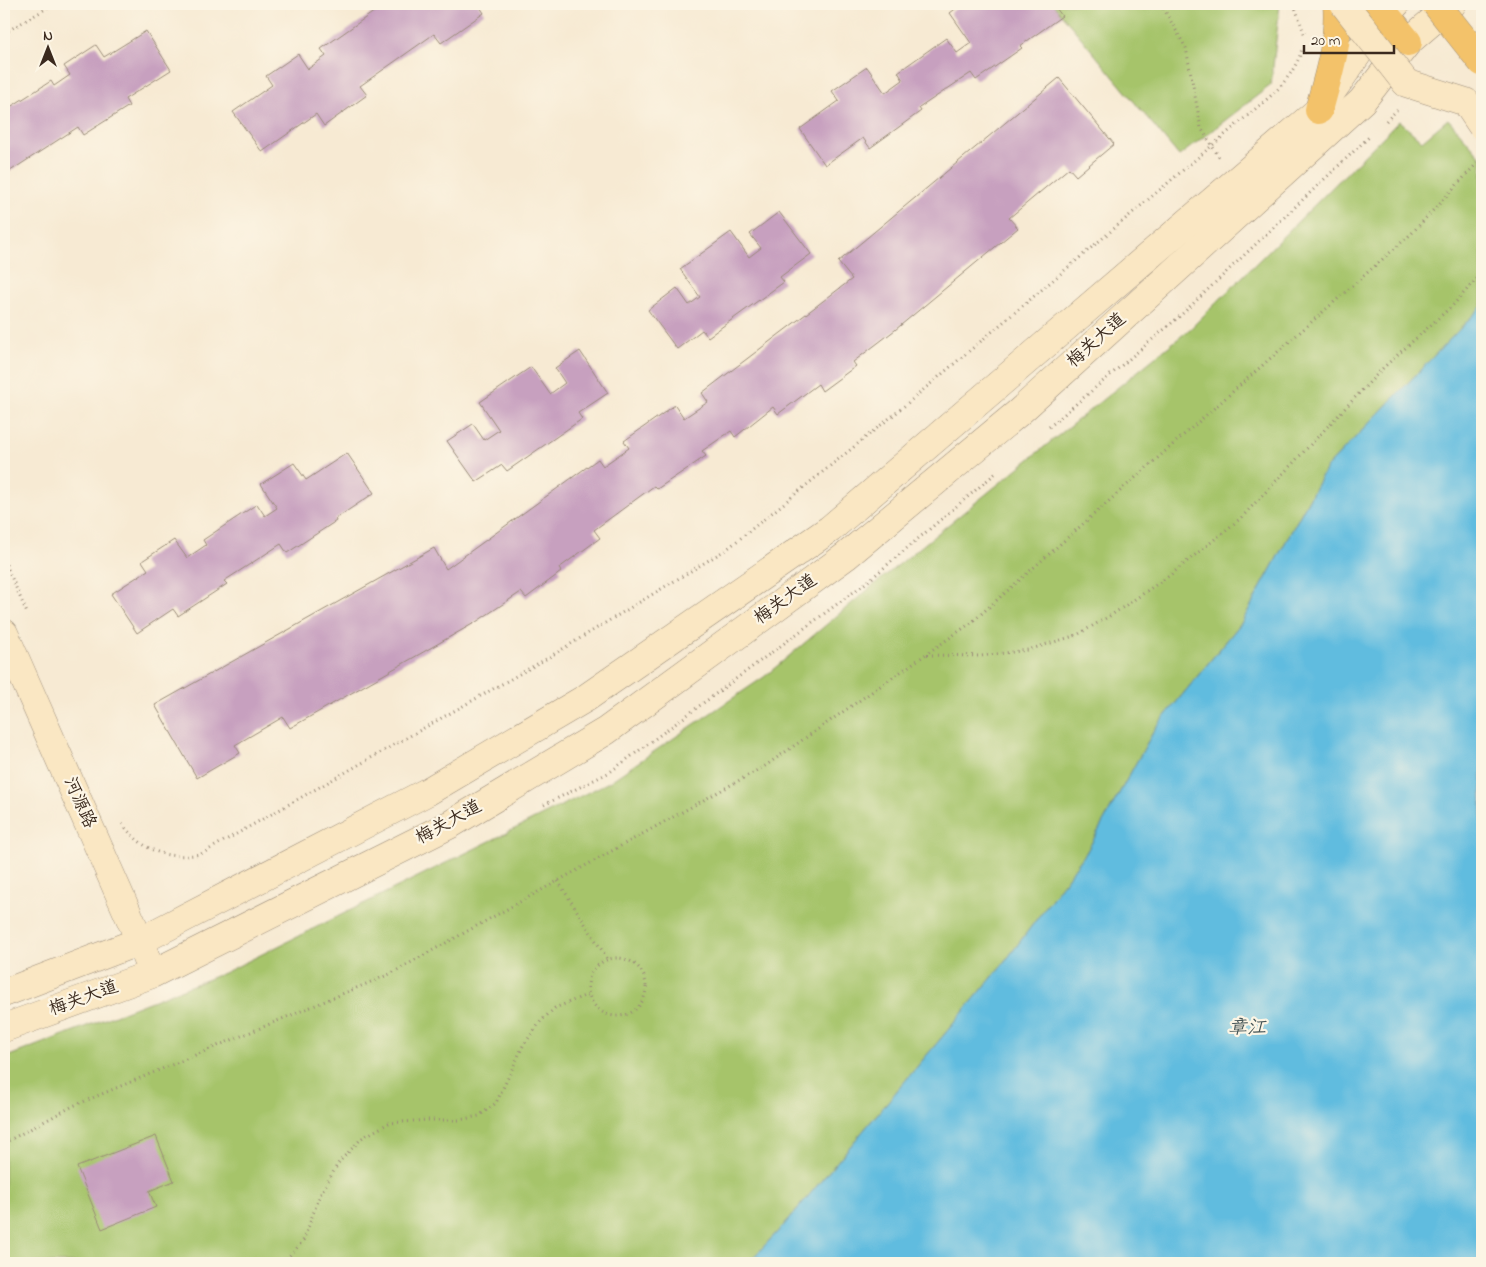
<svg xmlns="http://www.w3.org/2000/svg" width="1486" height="1267" font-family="'Indie Flower','LXGW WenKai TC',sans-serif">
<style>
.green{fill:#a6c46b;stroke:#707744}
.water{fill:#61bcdf;stroke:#4e737e}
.building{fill:#c7a0bf}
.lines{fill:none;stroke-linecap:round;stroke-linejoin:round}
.secondary-casing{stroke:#998a78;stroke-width:29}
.primary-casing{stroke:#998a78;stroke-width:29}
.path{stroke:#998a78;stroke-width:3;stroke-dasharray:1 4;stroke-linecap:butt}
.secondary{stroke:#fae7c3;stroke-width:28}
.primary{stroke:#f3c26a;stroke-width:28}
.secondary-bridge-casing{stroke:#998a78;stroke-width:29;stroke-linecap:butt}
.primary-bridge-casing{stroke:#998a78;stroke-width:29;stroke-linecap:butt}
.secondary-bridge{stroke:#fae7c3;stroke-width:28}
.primary-bridge{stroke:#f3c26a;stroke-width:28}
.labels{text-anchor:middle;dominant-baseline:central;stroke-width:4.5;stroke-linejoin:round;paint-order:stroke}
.street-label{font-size:18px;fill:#3b2a1e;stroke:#fcf5e5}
.water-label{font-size:19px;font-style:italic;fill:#465658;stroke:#fcf5e5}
</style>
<rect width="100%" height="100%" fill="#fcf5e5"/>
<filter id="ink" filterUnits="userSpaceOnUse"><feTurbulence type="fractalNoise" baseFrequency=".02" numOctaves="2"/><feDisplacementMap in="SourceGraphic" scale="10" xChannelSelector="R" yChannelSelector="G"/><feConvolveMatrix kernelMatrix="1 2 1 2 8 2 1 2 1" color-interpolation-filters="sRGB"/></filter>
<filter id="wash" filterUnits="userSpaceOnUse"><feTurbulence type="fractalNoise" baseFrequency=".0096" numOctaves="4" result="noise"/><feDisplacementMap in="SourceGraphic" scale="20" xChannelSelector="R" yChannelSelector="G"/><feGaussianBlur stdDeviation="1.12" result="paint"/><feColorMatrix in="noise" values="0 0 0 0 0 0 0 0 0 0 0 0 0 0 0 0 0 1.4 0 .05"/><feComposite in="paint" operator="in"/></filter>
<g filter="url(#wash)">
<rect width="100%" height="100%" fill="#f7ead3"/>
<!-- green -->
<g class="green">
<path d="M 1053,4 L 1280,4 L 1271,85 L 1179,156 Z"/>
<path d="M 1448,119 L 1482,158 L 1482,306 L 1326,468 L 1242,622 L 1156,727 L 1086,853 L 1001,967 L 784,1225 L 748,1263 L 4,1263 L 4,1058 L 224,973 L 609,782 L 764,677 L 870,588 L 1190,329 L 1399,121 L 1422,141 Z"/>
</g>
<!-- water -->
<path class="water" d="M 1482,306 L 1482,1263 L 748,1263 L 784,1225 L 1001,967 L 1086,853 L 1156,727 L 1242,622 L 1326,468 Z"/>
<g id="blocks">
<!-- building -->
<g class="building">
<path d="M 385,4 L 478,4 L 484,13 L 441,43 L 434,34 L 360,86 L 367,95 L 324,126 L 316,114 L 262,152 L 233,112 L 272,85 L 266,76 L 298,54 L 308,69 L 326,56 L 321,49 Z"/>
<path d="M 962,4 L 995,4 L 998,8 L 1005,4 L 1053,4 L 1062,16 L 1020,46 L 1022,48 L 976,80 L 971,73 L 919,108 L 921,111 L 870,148 L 863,138 L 825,165 L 800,129 L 839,101 L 832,91 L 867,67 L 885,93 L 903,80 L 898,72 L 946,38 L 957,53 L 971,43 L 950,13 Z"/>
<path d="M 146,31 L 171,70 L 125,99 L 129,106 L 83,135 L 78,127 L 4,175 L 4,111 L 51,81 L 54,86 L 70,75 L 64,66 L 96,45 L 104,57 Z"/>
<path d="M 1059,78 L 1114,144 L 1076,176 L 1069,168 L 1009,218 L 1018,228 L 895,330 L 853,362 L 856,366 L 822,391 L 818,384 L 778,414 L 773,407 L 735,437 L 731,431 L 702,451 L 706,456 L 657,489 L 654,486 L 594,530 L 600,538 L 559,568 L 561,572 L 526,598 L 521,592 L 476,622 L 290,728 L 283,717 L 235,745 L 240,753 L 197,778 L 155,705 L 434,548 L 446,569 L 598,459 L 603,466 L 629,448 L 624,441 L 675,405 L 684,418 L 708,402 L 702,393 L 852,279 L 838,262 Z"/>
<path d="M 779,212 L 811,254 L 780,277 L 784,282 L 708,337 L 702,330 L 677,349 L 648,310 L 677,288 L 689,305 L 700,297 L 680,269 L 731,232 L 749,257 L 761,248 L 750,234 Z"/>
<path d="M 580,351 L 608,393 L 578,413 L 582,419 L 507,471 L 502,465 L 476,482 L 447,441 L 473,424 L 484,440 L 499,430 L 480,402 L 531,367 L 550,394 L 565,383 L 555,368 Z"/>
<path d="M 347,453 L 374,493 L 335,519 L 336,521 L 287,553 L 281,544 L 224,581 L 227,584 L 178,616 L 173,609 L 137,633 L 111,594 L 148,570 L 142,561 L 174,540 L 187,558 L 206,545 L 203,540 L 257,504 L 265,516 L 277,508 L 261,484 L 294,463 L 306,480 Z"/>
<path d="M 156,1136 L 174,1181 L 149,1191 L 156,1207 L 102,1229 L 77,1167 Z"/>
</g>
</g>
</g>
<g filter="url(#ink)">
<use href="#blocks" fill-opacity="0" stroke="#998a78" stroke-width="1"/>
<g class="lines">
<!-- secondary casing -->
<g class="secondary-casing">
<g id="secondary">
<path d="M 4,633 L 140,941 L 146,958"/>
<path d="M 4,993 L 140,941 L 427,792 L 586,698 L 830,529 L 1319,110 L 1385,14 L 1396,4"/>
<path d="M 4,1028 L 152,974 L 451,824 L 606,731 L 846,556 L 1018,413 L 1362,101 L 1408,42 L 1452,4"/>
</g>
</g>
<!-- primary casing -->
<g class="primary-casing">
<g id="primary">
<path d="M 1377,4 L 1408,42"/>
<path d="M 1319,110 C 1328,76 1340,40 1337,4"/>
</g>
</g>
<!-- path -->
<g class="path">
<path d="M 1161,4 L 1186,48 L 1201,128 L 1219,157"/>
<path d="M 1294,4 L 1305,36"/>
<path d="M 4,33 L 54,4"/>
<path d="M 1386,121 L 1397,110"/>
<path d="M 1049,427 L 1180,316 L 1370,136"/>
<path d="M 4,560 L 27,613"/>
<path d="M 927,655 L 981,656 L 1028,650 L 1077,635 L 1113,614 L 1169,576 L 1241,518 L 1384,367 L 1453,305 L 1482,273"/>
<path d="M 4,803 L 8,812 L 4,835"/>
<path d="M 544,805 L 610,772 L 867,582 L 997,472"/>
<path d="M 122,824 C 145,852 166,860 201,854 L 546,659 L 727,549 L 896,413 L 1273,94 C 1286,81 1297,67 1302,49"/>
<path d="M 558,881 L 608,960"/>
<circle cx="617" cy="987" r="29"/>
<path d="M 4,1143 L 73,1106 L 390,974 L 765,766 L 971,623 L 1411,234 L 1482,158"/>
<path d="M 283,1263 L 303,1241 L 320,1195 L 339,1162 L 362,1138 L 389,1123 L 427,1120 L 459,1120 L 479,1116 L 496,1103 L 523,1046 L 541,1021 L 555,1008 L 589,994"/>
</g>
<!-- secondary -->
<use href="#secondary" class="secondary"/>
<!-- primary -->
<use href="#primary" class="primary"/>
<!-- secondary-bridge casing -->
<g class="secondary-bridge-casing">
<path id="secondary-bridge" d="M 1344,4 L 1406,83 L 1466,102 L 1482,126"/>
</g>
<!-- primary-bridge casing -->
<g class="primary-bridge-casing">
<path id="primary-bridge" d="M 1436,4 L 1482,62"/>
</g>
<!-- secondary-bridge -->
<use href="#secondary-bridge" class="secondary-bridge"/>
<!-- primary-bridge -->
<use href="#primary-bridge" class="primary-bridge"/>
</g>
</g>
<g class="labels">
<!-- street labels -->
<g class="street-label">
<text transform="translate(1097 341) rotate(-42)">梅关大道</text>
<text transform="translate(786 600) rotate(-36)">梅关大道</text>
<text transform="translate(79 803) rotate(66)">河源路</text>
<text transform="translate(449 823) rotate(-29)">梅关大道</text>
<text transform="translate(84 999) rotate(-20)">梅关大道</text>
</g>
<!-- water labels -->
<g class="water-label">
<text x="1247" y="1028">章江</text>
</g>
</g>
<!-- margin -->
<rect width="1486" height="1267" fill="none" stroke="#fcf5e5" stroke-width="20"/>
<!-- north arrow -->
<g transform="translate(48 48)" stroke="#fcf5e5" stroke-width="4" paint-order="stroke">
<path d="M0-4L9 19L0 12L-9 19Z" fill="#3b2a1e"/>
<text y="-8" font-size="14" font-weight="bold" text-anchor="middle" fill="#3b2a1e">N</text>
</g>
<!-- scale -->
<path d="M1304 45v8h90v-8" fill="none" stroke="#3b2a1e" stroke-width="2.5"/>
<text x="1311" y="45" font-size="15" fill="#3b2a1e" stroke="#fcf5e5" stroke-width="4" paint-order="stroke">20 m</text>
</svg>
